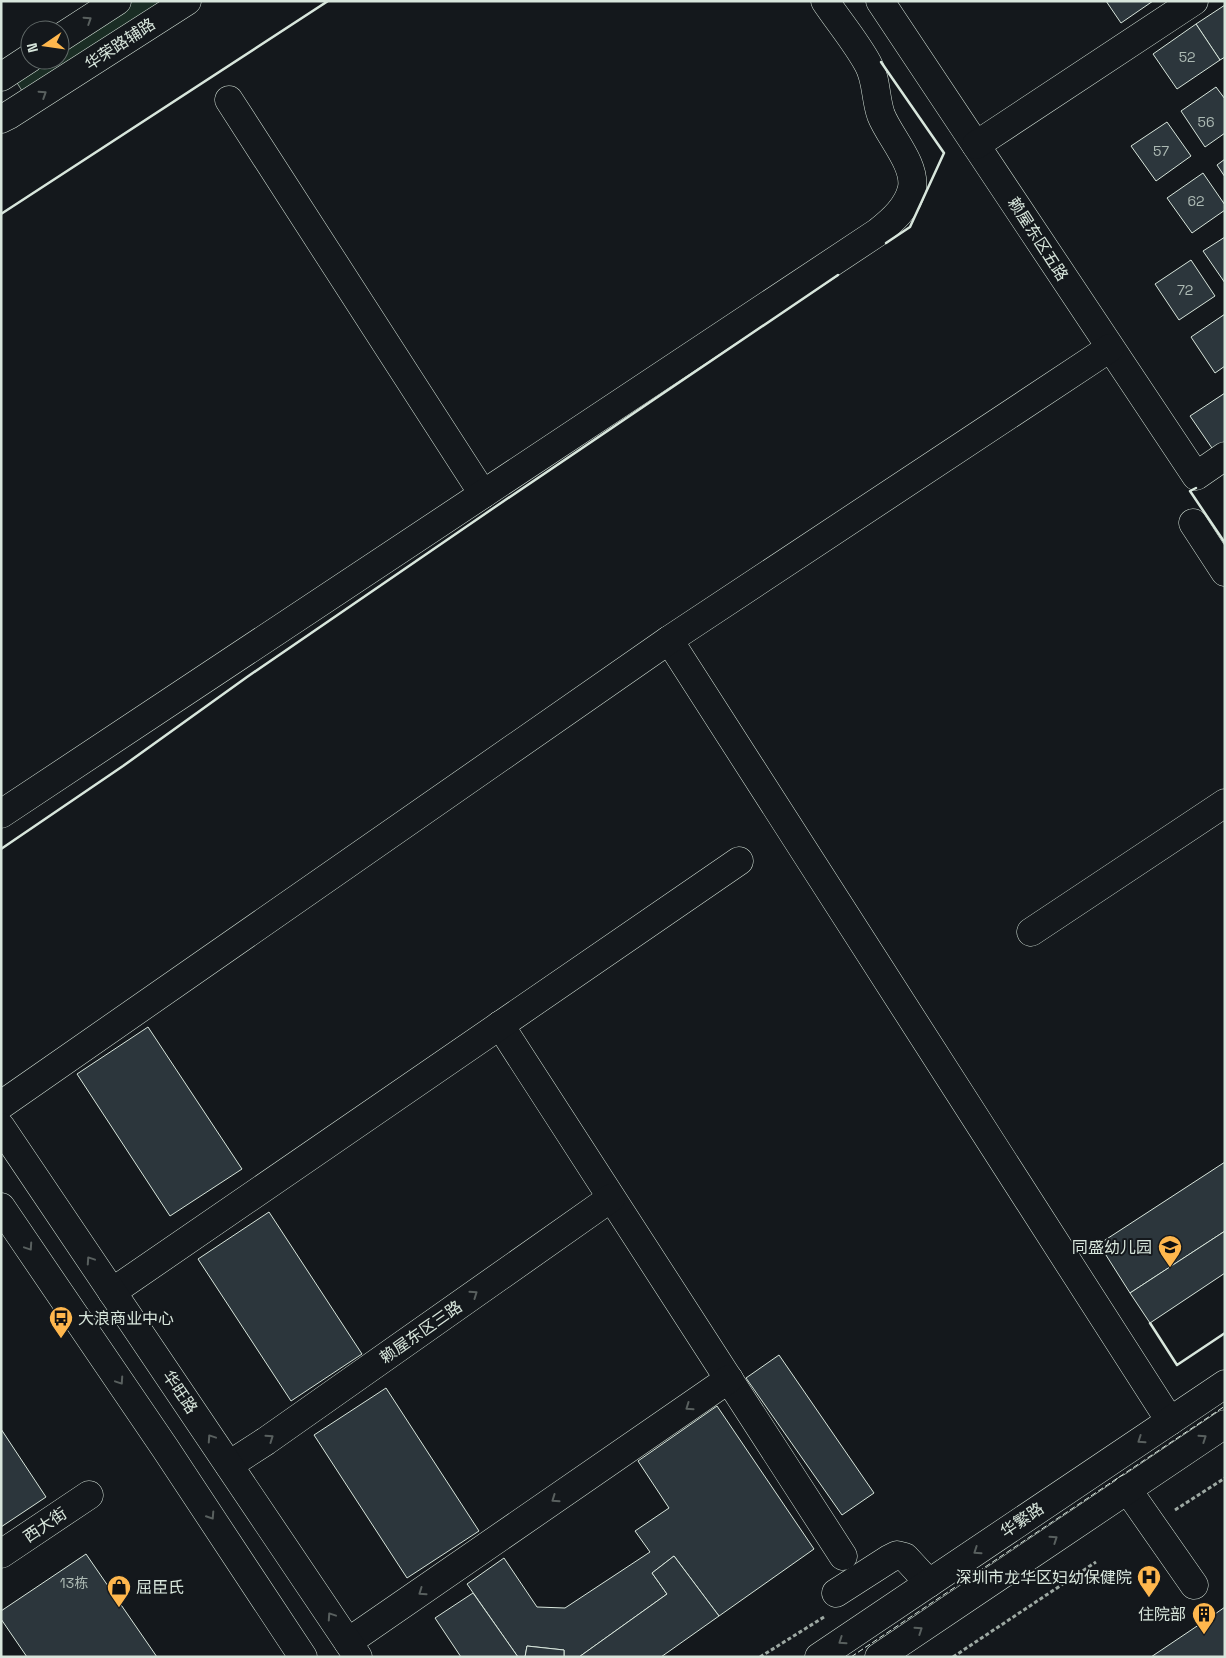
<svg xmlns="http://www.w3.org/2000/svg" width="1226" height="1658" font-family="'Space Grotesk','Noto Sans SC',sans-serif">
<style>
.green{fill:#1a2d24;stroke:#939e99}
.building{fill:#2c363c;stroke:#d8e6dc}
.lines{fill:none;stroke-linecap:round;stroke-linejoin:round}
.minor-casing{stroke:#d8e6dc;stroke-width:29}
.major-casing{stroke:#d8e6dc;stroke-width:29}
.path{stroke:#9da8a2;stroke-width:3;stroke-dasharray:4 2.5;stroke-linecap:butt}
.minor{stroke:#14181c;stroke-width:28}
.major{stroke:#14181c;stroke-width:28}
.fence{stroke:#d8e6dc;stroke-width:1;stroke-dasharray:6 2.5;stroke-linecap:butt}
.wall{stroke:#d8e6dc;stroke-width:2.5}
.oneway{stroke:#59605f}
.labels{text-anchor:middle;dominant-baseline:central;stroke-width:4;stroke-linejoin:round;paint-order:stroke}
.number-label{font-size:14px;fill:#adbab4}
.street-label{font-size:16px;fill:#d8e6dc;stroke:#14181c}
.poi-label{font-size:16px;fill:#d8e6dc;stroke:#14181c;text-anchor:end}
</style>
<rect width="100%" height="100%" fill="#14181c"/>
<!-- green -->
<path class="green" d="M 131,1 L 164,1 L 24,94 L 14,78 L 42,60 L 60,60 L 60,48 Z"/>
<!-- building -->
<g class="building">
<path d="M 1106,1 L 1153,1 L 1121,23 Z"/>
<path d="M 1225,5 L 1225,57 L 1220,60 L 1196,24 Z"/>
<path d="M 1196,24 L 1220,60 L 1177,89 L 1153,54 Z"/>
<path d="M 1216,87 L 1225,99 L 1225,133 L 1205,147 L 1181,111 Z"/>
<path d="M 1167,122 L 1191,156 L 1156,181 L 1131,146 Z"/>
<path d="M 1225,159 L 1225,177 L 1217,165 Z"/>
<path d="M 1203,173 L 1225,205 L 1225,210 L 1192,233 L 1167,198 Z"/>
<path d="M 1225,237 L 1225,283 L 1203,251 Z"/>
<path d="M 1191,260 L 1215,296 L 1179,320 L 1155,284 Z"/>
<path d="M 1225,314 L 1225,366 L 1215,373 L 1191,337 Z"/>
<path d="M 1225,393 L 1225,444 L 1214,451 L 1190,416 Z"/>
<path d="M 148,1027 L 242,1169 L 170,1216 L 77,1074 Z"/>
<path d="M 1225,1162 L 1225,1231 L 1130,1293 L 1099,1244 Z"/>
<path d="M 269,1212 L 362,1354 L 291,1401 L 198,1259 Z"/>
<path d="M 1225,1231 L 1225,1273 L 1150,1323 L 1130,1293 Z"/>
<path d="M 779,1355 L 874,1493 L 842,1515 L 746,1378 Z"/>
<path d="M 386,1388 L 479,1531 L 407,1578 L 314,1435 Z"/>
<path d="M 717,1406 L 814,1549 L 719,1616 L 674,1556 L 652,1573 L 667,1594 L 579,1657 L 564,1657 L 564,1650 L 527,1646 L 525,1657 L 518,1657 L 467,1584 L 504,1558 L 537,1607 L 565,1608 L 650,1552 L 635,1531 L 669,1508 L 638,1461 Z"/>
<path d="M 1,1429 L 46,1497 L 1,1527 Z"/>
<path d="M 86,1554 L 157,1657 L 27,1657 L 1,1619 L 1,1611 Z"/>
<path d="M 674,1556 L 719,1616 L 661,1657 L 579,1657 L 667,1594 L 652,1573 Z"/>
<path d="M 473,1593 L 518,1657 L 461,1657 L 435,1618 Z"/>
<path d="M 1225,1607 L 1225,1657 L 1151,1657 L 1215,1614 Z"/>
<path d="M 527,1646 L 564,1650 L 564,1657 L 525,1657 Z"/>
</g>
<g class="lines">
<!-- minor casing -->
<g class="minor-casing">
<g id="minor">
<path d="M 880,1 L 1196,476 L 1225,456"/>
<path d="M 229,100 L 483,494"/>
<path d="M 1,119 L 9,115 L 187,1"/>
<path d="M 976,145 L 1194,1"/>
<path d="M 1193,523 L 1225,572"/>
<path d="M 669,640 L 1170,1421"/>
<path d="M 1,814 L 878,232 C 892,221 908,207 912,188 C 916,164 889,136 881,115 C 875,98 877,80 868,64 C 856,42 839,22 825,1"/>
<path d="M 1031,932 L 1225,803"/>
<path d="M 500,1025 L 843,1556"/>
<path d="M 1,1105 L 669,640 L 1110,348"/>
<path d="M 112,1292 L 739,861"/>
<path d="M 229,1465 L 266,1441 L 611,1198"/>
<path d="M 1127,1489 L 1194,1585"/>
<path d="M 1,1554 L 89,1495"/>
<path d="M 836,1593 L 889,1559 L 897,1555 L 905,1557 L 929,1583"/>
<path d="M 348,1642 L 729,1379"/>
</g>
</g>
<!-- major casing -->
<g class="major-casing">
<g id="major">
<path d="M 60,38 L 117,1"/>
<path d="M 1,77 L 30,58"/>
<path d="M 1,1127 L 358,1657"/>
<path d="M 1,1207 L 165,1448 L 303,1657"/>
<path d="M 819,1657 L 1225,1384"/>
<path d="M 879,1657 L 1225,1424"/>
</g>
</g>
<!-- path -->
<g class="path">
<path d="M 1175,1510 L 1225,1478"/>
<path d="M 1210,1607 L 1215,1614"/>
<path d="M 760,1657 L 824,1617"/>
<path d="M 953,1657 L 1096,1562"/>
</g>
<!-- minor -->
<use href="#minor" class="minor"/>
<!-- major -->
<use href="#major" class="major"/>
<!-- fence -->
<path class="fence" d="M 851,1657 L 1225,1406"/>
<!-- wall -->
<g class="wall">
<path d="M 881,62 L 944,153 L 910,227 L 886,243"/>
<path d="M 1,214 L 328,1"/>
<path d="M 1196,488 L 1190,491 L 1225,543"/>
<path d="M 1,849 L 123,766 L 247,677 L 495,507 L 838,275"/>
<path d="M 1150,1323 L 1177,1365 L 1225,1333"/>
</g>
</g>
<!-- one-way arrows -->
<defs><path id="oneway-chevron" d="M-2-3.5L2.5 0L-2 3.5" fill="none" stroke-width="1.6" stroke-linecap="round" stroke-linejoin="round" transform="scale(1.25)"/></defs>
<g class="oneway">
<use href="#oneway-chevron" transform="translate(88 20) rotate(-33)"/>
<use href="#oneway-chevron" transform="translate(43 94) rotate(-33)"/>
<use href="#oneway-chevron" transform="translate(29 1247) rotate(56)"/>
<use href="#oneway-chevron" transform="translate(90 1260) rotate(-124)"/>
<use href="#oneway-chevron" transform="translate(474 1294) rotate(-35)"/>
<use href="#oneway-chevron" transform="translate(120 1381) rotate(56)"/>
<use href="#oneway-chevron" transform="translate(689 1407) rotate(145)"/>
<use href="#oneway-chevron" transform="translate(211 1438) rotate(-124)"/>
<use href="#oneway-chevron" transform="translate(270 1438) rotate(-35)"/>
<use href="#oneway-chevron" transform="translate(1203 1438) rotate(-34)"/>
<use href="#oneway-chevron" transform="translate(1141 1440) rotate(146)"/>
<use href="#oneway-chevron" transform="translate(555 1499) rotate(145)"/>
<use href="#oneway-chevron" transform="translate(211 1516) rotate(57)"/>
<use href="#oneway-chevron" transform="translate(1054 1539) rotate(-34)"/>
<use href="#oneway-chevron" transform="translate(977 1551) rotate(146)"/>
<use href="#oneway-chevron" transform="translate(422 1592) rotate(145)"/>
<use href="#oneway-chevron" transform="translate(331 1616) rotate(-124)"/>
<use href="#oneway-chevron" transform="translate(919 1630) rotate(-34)"/>
<use href="#oneway-chevron" transform="translate(842 1641) rotate(146)"/>
</g>
<!-- icons -->
<defs>
<g id="school-pin" transform="scale(1.25)"><path d="M0 17L-7.5 6A9.5 9.5 0 1 1 7.5 6Z" fill="#ffb74d" stroke="#14181c"/><path d="M0-5L7-2L0 1L-7-2ZM-4 1L0 2.5L4 1V4Q0 6-4 4Z" fill="#111"/></g>
<g id="bus-pin" transform="scale(1.25)"><path d="M0 17L-7.5 6A9.5 9.5 0 1 1 7.5 6Z" fill="#ffb74d" stroke="#14181c"/><path d="M-5-6H5V4H4V6H2V4H-2V6H-4V4H-5ZM-3.5-4V0h7V-4ZM-3.5 1.2v1.5H-2V1.2ZM2 1.2v1.5H3.5V1.2Z" fill="#111"/></g>
<g id="hospital-pin" transform="scale(1.25)"><path d="M0 17L-7.5 6A9.5 9.5 0 1 1 7.5 6Z" fill="#ffb74d" stroke="#14181c"/><path d="M-5-5h3v3.5h4V-5h3V5h-3V1.5h-4V5h-3Z" fill="#111"/></g>
<g id="shop-pin" transform="scale(1.25)"><path d="M0 17L-7.5 6A9.5 9.5 0 1 1 7.5 6Z" fill="#ffb74d" stroke="#14181c"/><path d="M-5-2.5h2.3a2.7 3.5 0 0 1 5.4 0H5L5.5 6h-11ZM-1.5-2.5h3a1.5 2.3 0 0 0-3 0Z" fill="#111"/></g>
<g id="building-pin" transform="scale(1.25)"><path d="M0 17L-7.5 6A9.5 9.5 0 1 1 7.5 6Z" fill="#ffb74d" stroke="#14181c"/><path d="M-4-6H4V6H1V3H-1V6H-4ZM-2.5-4.3h1.7v1.8h-1.7ZM.8-4.3h1.7v1.8H.8ZM-2.5-1h1.7V.8h-1.7ZM.8-1h1.7V.8H.8Z" fill="#111"/></g>
</defs>
<g fill-rule="evenodd">
<use href="#school-pin" x="1170" y="1247"/>
<use href="#bus-pin" x="61" y="1318"/>
<use href="#hospital-pin" x="1149" y="1577"/>
<use href="#shop-pin" x="119" y="1587"/>
<use href="#building-pin" x="1204" y="1614"/>
</g>
<g class="labels">
<!-- number labels -->
<g class="number-label">
<text x="1187" y="57">52</text>
<text x="1206" y="122">56</text>
<text x="1161" y="151">57</text>
<text x="1196" y="201">62</text>
<text x="1185" y="290">72</text>
<text x="74" y="1583">13栋</text>
</g>
<!-- street labels -->
<g class="street-label">
<text transform="translate(120 44) rotate(-33)">华荣路辅路</text>
<text transform="translate(1038 239) rotate(57)">赖屋东区五路</text>
<text transform="translate(421 1332) rotate(-35)">赖屋东区三路</text>
<text transform="translate(180 1392) rotate(56)">华旺路</text>
<text transform="translate(1022 1520) rotate(-34)">华繁路</text>
<text transform="translate(45 1525) rotate(-34)">西大街</text>
</g>
<!-- poi labels -->
<g class="poi-label">
<text x="1152" y="1247">同盛幼儿园</text>
<text x="78" y="1318" text-anchor="start">大浪商业中心</text>
<text x="1132" y="1577">深圳市龙华区妇幼保健院</text>
<text x="136" y="1587" text-anchor="start">屈臣氏</text>
<text x="1186" y="1614">住院部</text>
</g>
</g>
<!-- border -->
<rect width="1226" height="1658" fill="none" stroke="#d8e6dc" stroke-width="5"/>
<!-- north arrow -->
<g transform="translate(45 45) rotate(257)"><circle r="24" fill="#14181c" stroke="#626a69"/>
<path d="M0-4L9 19L0 12L-9 19Z" fill="#ffb74d"/>
<text y="-8" font-size="14" font-weight="bold" text-anchor="middle" fill="#d8e6dc">N</text>
</g>
</svg>
